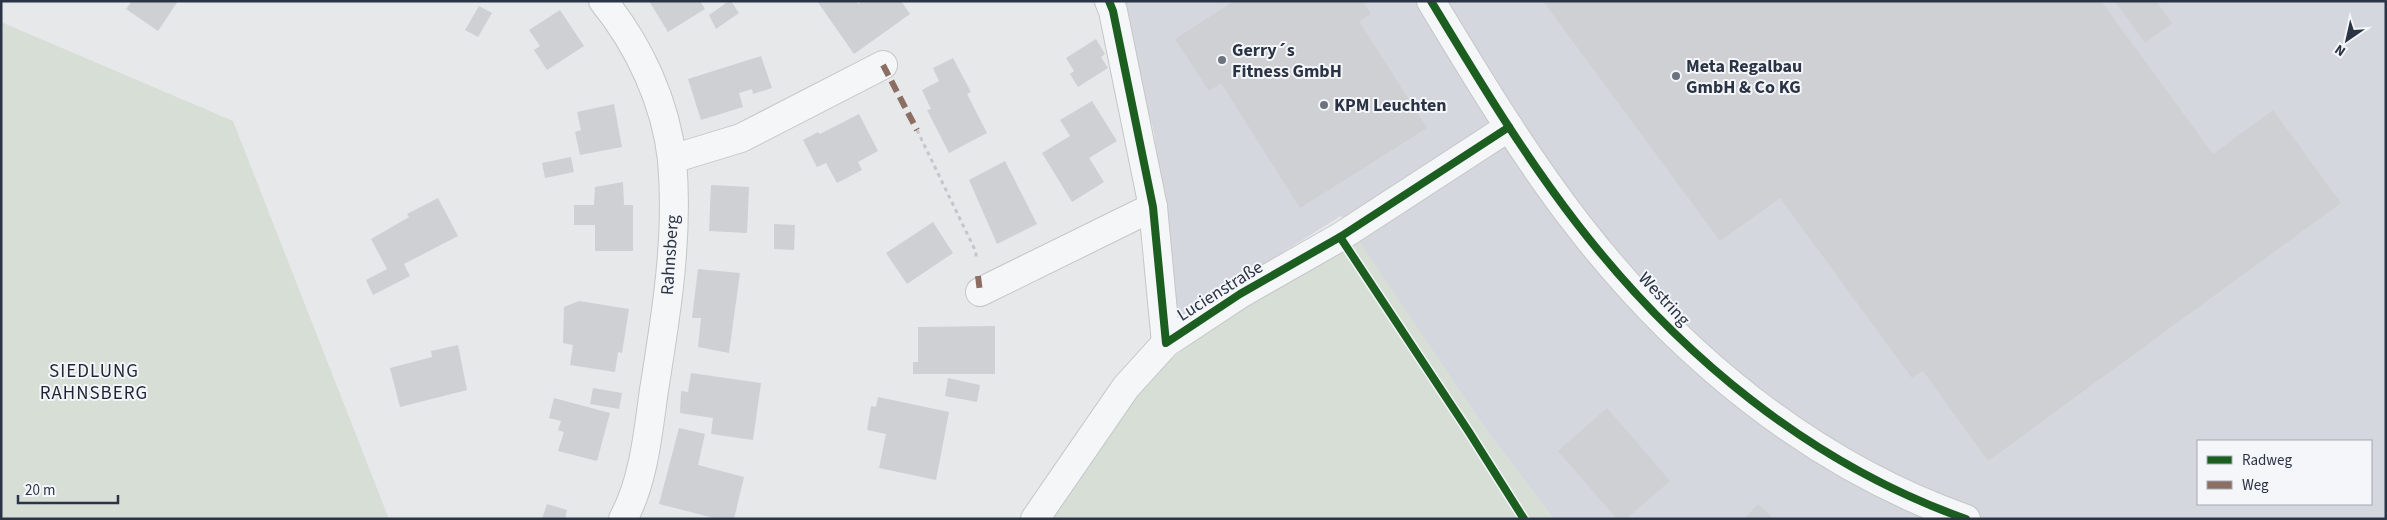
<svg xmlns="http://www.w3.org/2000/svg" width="2387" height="520" font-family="'Source Sans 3',sans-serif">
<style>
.built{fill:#d4d7dd;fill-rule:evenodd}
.green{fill:#d6ded6}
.building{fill:#ced0d3}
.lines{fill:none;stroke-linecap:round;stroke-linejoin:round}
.minor-casing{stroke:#c4c6c8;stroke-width:30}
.path{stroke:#c5c6ca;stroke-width:3;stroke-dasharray:4 4;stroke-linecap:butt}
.minor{stroke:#f5f6f7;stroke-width:28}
.quiet{stroke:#8d6e63;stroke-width:6;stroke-dasharray:12 6;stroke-linecap:butt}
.cycleway-casing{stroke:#f4f6f9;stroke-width:11}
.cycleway{stroke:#1b5e20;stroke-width:8}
.poi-dot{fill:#6c737f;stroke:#f4f6f9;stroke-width:2}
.labels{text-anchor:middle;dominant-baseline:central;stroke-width:4;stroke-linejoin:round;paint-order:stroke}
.poi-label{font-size:18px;font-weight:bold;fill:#2b3445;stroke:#f4f6f9;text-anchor:start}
.street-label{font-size:18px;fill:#2b3445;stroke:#f4f6f9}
.neighbourhood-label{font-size:19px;letter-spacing:1px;fill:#1d2536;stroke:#f4f6f9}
</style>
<rect width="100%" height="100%" fill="#e6e8ea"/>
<!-- built -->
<path class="built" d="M 1117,1 L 2386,1 L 2386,519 L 1554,519 L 1490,435 L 1341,216 L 1175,319 L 1154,132 ZM 2198,441 L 2371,441 L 2371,504 L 2198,504 Z"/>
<!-- green -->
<g class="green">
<path d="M 1,22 L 233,121 L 389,519 L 1,519 Z"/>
<path d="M 1356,236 L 1490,435 L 1554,519 L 1042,519 L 1134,388 L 1205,333 Z"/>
</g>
<!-- building -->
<g class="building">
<path d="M 132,1 L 178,1 L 158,31 L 126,9 Z"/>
<path d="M 649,1 L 700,1 L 705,9 L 668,32 Z"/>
<path d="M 729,1 L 731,1 L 739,13 L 716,29 L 709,15 Z"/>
<path d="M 817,1 L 856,1 L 858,4 L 862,1 L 901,1 L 910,14 L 854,54 Z"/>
<path d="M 1234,1 L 1363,1 L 1371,14 L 1359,21 L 1427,128 L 1300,208 L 1221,83 L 1209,91 L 1175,39 Z"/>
<path d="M 1543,1 L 2101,1 L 2213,154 L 2273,110 L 2341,203 L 1988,461 L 1923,371 L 1912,378 L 1780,198 L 1720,241 Z"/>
<path d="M 2115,1 L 2156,1 L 2172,23 L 2145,43 Z"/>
<path d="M 479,6 L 492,13 L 478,37 L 465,30 Z"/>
<path d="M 560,10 L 584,46 L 547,70 L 534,50 L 540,46 L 529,30 Z"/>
<path d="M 1096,39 L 1105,54 L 1101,57 L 1108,68 L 1078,87 L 1070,74 L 1074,71 L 1066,58 Z"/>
<path d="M 761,56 L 772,88 L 753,94 L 752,89 L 739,93 L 743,107 L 701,120 L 688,79 Z"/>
<path d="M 953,58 L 971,92 L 967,94 L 987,133 L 949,153 L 927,110 L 931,109 L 922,90 L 939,81 L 933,68 Z"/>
<path d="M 1092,101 L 1117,141 L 1089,158 L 1104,182 L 1072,202 L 1042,153 L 1070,136 L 1060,120 Z"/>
<path d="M 614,104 L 622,147 L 580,155 L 575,132 L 581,130 L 577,112 Z"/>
<path d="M 859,114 L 878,151 L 858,162 L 862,170 L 837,183 L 826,163 L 817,167 L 803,140 L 818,132 L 820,134 Z"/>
<path d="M 571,157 L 574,172 L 545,178 L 542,163 Z"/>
<path d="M 1005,161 L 1037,224 L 997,244 L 969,180 Z"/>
<path d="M 623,182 L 624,205 L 633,205 L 633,251 L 595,251 L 595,225 L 574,225 L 574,205 L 594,205 L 595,187 Z"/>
<path d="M 711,185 L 749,187 L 747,233 L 709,231 Z"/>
<path d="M 438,198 L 458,236 L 404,264 L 410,276 L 373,295 L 366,280 L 387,269 L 371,239 L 409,217 L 407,214 Z"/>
<path d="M 933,222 L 953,253 L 907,284 L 886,253 Z"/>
<path d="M 774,224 L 795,225 L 794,250 L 774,249 Z"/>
<path d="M 698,269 L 740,273 L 729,353 L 698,347 L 701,318 L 692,318 Z"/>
<path d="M 579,301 L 629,309 L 622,353 L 618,352 L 615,372 L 570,365 L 573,345 L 563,343 L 564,307 Z"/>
<path d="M 995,326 L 995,374 L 913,374 L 913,362 L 918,362 L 918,327 Z"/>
<path d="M 458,345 L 467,390 L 400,407 L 390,368 L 432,357 L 431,351 Z"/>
<path d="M 691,373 L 761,383 L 753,440 L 711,434 L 713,418 L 680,413 L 681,391 L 688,392 Z"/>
<path d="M 948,378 L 980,385 L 977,402 L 945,396 Z"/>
<path d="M 593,388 L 622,393 L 619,409 L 590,404 Z"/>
<path d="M 878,397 L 949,412 L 936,480 L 879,468 L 886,434 L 867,430 L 871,406 L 876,407 Z"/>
<path d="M 554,398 L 610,413 L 597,461 L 558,451 L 564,432 L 558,430 L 561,421 L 549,418 Z"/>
<path d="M 1607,408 L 1670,481 L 1626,519 L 1617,519 L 1558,451 Z"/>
<path d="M 679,428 L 705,434 L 698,465 L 744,477 L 734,519 L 718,519 L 659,504 Z"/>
<path d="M 547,504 L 567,510 L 565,519 L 542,519 Z"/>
<path d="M 1758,504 L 1774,519 L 1744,519 Z"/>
</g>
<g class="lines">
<!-- minor casing -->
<g class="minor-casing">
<g id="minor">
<path d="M 603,1 C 639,45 666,103 672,160 C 679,236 666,316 654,390 C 648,432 644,481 623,519"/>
<path d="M 1109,1 L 1113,11 L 1153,207 L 1166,343 L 1240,294 L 1340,237 L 1509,127"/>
<path d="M 1431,1 C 1477,77 1523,154 1578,225 C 1678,354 1810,464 1966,519"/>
<path d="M 672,159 L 741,138 L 883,65"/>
<path d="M 980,292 L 1153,207"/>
<path d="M 1035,519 L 1126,387 L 1166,343"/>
</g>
</g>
<!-- path -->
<path class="path" d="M 917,130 L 976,252 L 976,258"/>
<!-- minor -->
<use href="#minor" class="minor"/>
<!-- quiet -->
<g class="quiet">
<path d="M 883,65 L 917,130"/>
<path d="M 978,276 L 980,292"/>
</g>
<!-- cycleway casing -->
<g class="cycleway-casing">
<g id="cycleway">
<path d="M 1109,1 L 1113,11 L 1153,207 L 1166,343 L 1240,294 L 1340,237 L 1509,127"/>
<path d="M 1431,1 C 1477,77 1523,154 1578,225 C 1678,354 1810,464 1966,519"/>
<path d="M 1340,237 L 1469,432 L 1524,519"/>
</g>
</g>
<!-- cycleway -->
<use href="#cycleway" class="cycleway"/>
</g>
<!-- markers -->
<g class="poi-dot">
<circle cx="1222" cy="60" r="5"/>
<circle cx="1676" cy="76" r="5"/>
<circle cx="1324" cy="105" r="5"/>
</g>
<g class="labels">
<!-- poi labels -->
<g class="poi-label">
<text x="1232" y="50">Gerry´s<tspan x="1232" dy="21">Fitness GmbH</tspan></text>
<text x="1686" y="66">Meta Regalbau<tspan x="1686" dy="21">GmbH &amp; Co KG</tspan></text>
<text x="1334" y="105">KPM Leuchten</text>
</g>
<!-- street labels -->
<g class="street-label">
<text transform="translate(670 255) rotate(-86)">Rahnsberg</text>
<text transform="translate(1220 291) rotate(-32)">Lucienstraße</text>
<text transform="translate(1664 299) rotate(47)">Westring</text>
</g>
<!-- neighbourhood labels -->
<g class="neighbourhood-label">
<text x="94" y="371">SIEDLUNG<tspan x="94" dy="22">RAHNSBERG</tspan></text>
</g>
</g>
<!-- border -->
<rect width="2387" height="520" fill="none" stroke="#2b3445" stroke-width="5"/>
<!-- legend -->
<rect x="2197" y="440" width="175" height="65" fill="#f4f6f9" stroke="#a4a8b1"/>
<rect x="2207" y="456" width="25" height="8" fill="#1b5e20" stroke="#a4a8b1"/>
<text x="2242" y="465" font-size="15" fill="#2b3445">Radweg</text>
<rect x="2207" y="481" width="25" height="8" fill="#8d6e63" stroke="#a4a8b1"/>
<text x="2242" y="490" font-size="15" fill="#2b3445">Weg</text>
<!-- north arrow -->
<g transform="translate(2347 40) rotate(214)" stroke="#f4f6f9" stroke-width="4" paint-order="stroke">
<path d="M0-4L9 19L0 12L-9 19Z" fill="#2b3445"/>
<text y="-8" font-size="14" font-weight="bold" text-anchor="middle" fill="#2b3445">N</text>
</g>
<!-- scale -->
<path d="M18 495v8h100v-8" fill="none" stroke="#2b3445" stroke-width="2.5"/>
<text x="25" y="495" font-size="15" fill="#2b3445" stroke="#f4f6f9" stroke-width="4" paint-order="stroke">20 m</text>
</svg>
